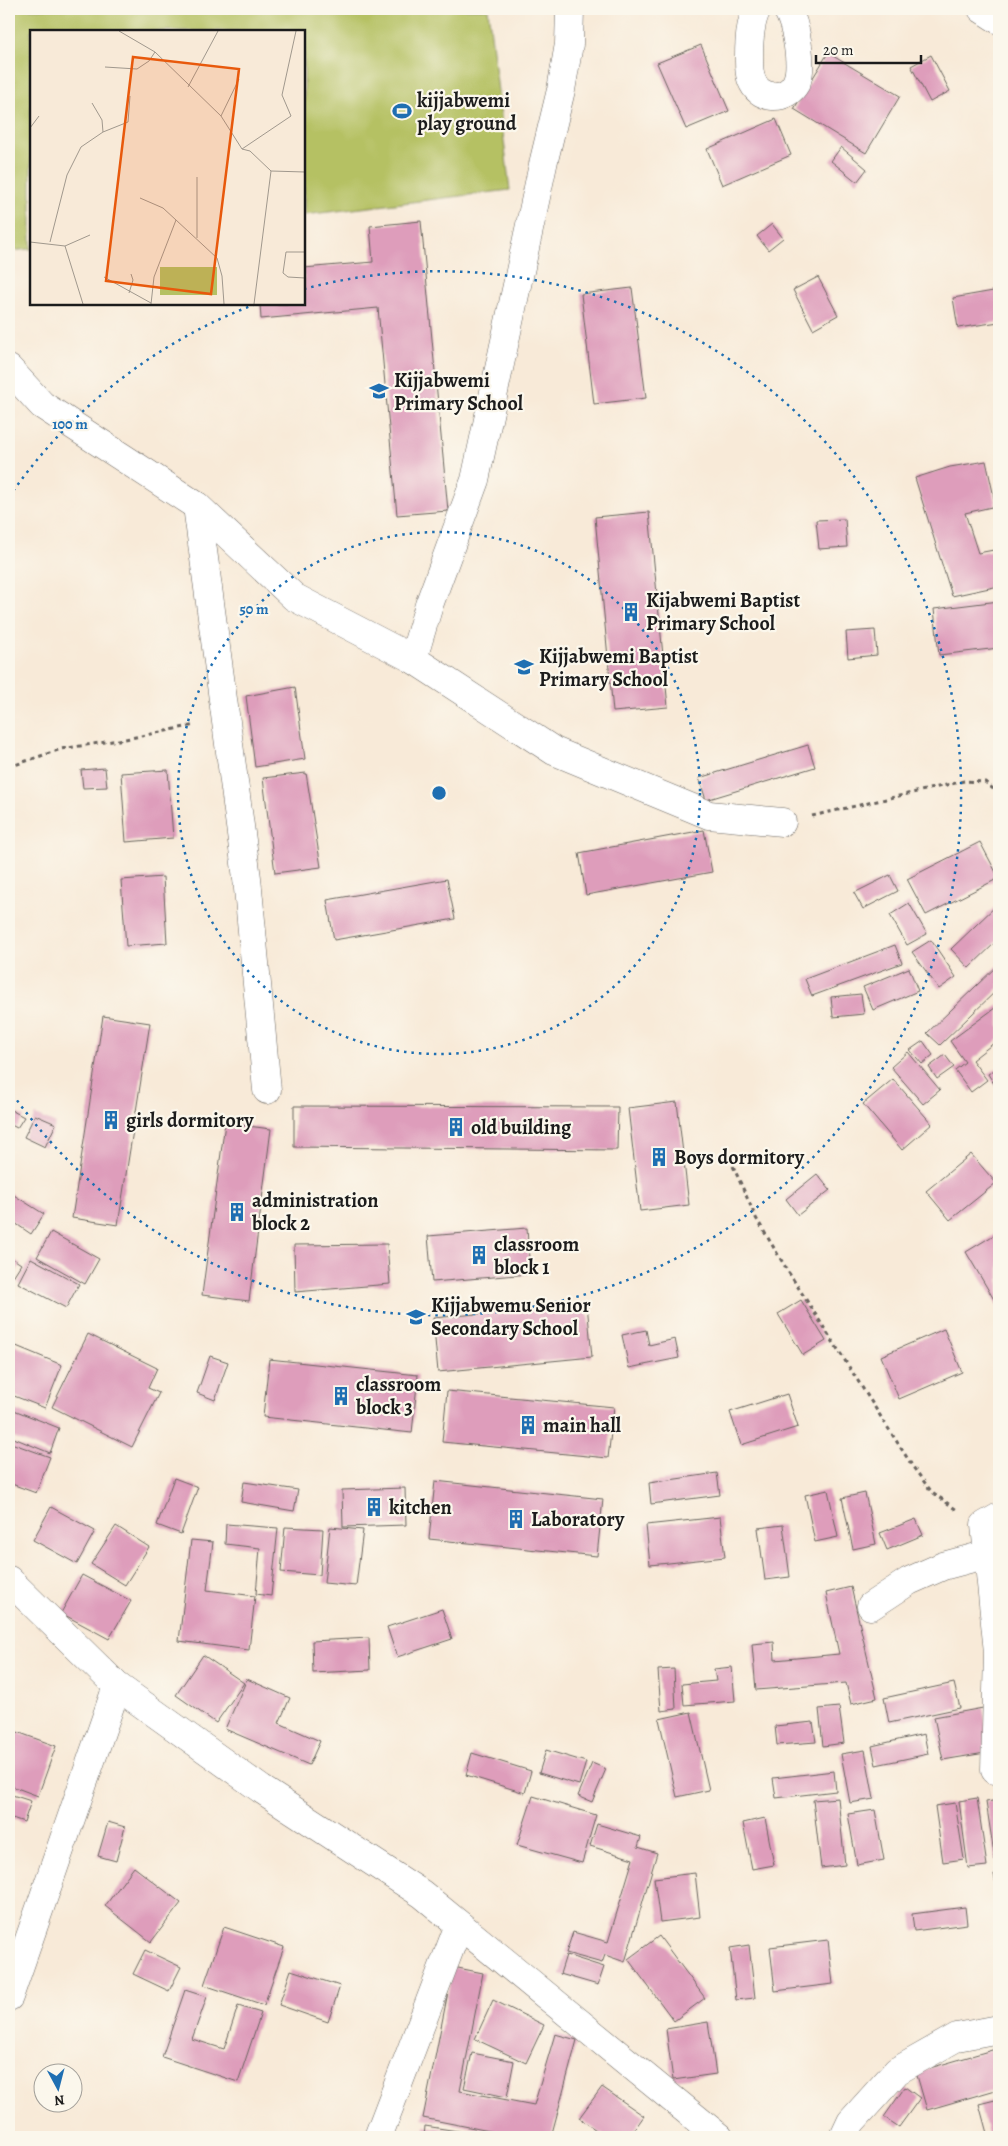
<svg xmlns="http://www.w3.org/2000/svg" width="1008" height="2146" font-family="Alegreya,serif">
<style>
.green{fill:#b5c163;stroke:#686e40}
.building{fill:#de9dbb}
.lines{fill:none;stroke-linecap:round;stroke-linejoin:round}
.street-casing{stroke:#69645e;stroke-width:29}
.path{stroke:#69645e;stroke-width:3;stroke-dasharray:4 4;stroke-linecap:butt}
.street{stroke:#fff;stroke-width:28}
.ring{fill:none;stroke:#1f6fb2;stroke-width:2.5;stroke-dasharray:2.5 5}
.labels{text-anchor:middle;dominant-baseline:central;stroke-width:4.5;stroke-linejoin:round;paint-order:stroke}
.poi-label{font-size:20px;font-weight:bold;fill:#1c1c1c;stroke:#fbf7ec;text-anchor:start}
.inset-road{fill:none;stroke:#a0988d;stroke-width:1}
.view{fill:#e8590c;fill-opacity:0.15;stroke:#e8590c;stroke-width:2.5}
.inset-edge{fill:none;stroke:#1c1c1c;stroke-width:2.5}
.centre{fill:#1f6fb2;stroke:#fbf7ec;stroke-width:2.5}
.ring-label{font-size:15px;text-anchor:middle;font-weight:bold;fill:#1f6fb2;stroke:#fbf7ec;stroke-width:4.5;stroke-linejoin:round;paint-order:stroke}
</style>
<rect width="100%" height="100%" fill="#fbf7ec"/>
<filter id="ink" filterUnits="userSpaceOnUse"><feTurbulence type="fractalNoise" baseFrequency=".02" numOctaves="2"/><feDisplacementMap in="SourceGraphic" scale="10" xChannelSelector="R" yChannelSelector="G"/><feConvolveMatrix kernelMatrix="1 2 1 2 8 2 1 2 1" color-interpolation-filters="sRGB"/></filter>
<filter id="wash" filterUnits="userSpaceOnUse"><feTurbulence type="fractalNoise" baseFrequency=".0096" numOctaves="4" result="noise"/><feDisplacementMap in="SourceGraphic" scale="20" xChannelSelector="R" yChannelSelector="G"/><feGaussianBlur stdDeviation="1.12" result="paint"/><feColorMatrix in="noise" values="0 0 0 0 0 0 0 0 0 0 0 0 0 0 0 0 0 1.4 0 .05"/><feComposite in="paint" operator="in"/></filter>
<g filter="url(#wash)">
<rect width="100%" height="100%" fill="#f8ead8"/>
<!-- green -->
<path class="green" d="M 9,9 L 488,9 L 510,190 L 304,215 L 304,31 L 31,31 L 31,249 L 9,251 Z"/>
<g id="blocks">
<!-- building -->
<g class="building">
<path d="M 701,45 L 729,111 L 686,129 L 657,63 Z"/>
<path d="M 828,53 L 900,96 L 866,153 L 794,109 Z"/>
<path d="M 931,55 L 950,91 L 930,102 L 911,66 Z"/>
<path d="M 776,119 L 791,155 L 722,185 L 707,149 Z"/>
<path d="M 841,147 L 867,169 L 857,182 L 831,161 Z"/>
<path d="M 421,221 L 448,511 L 397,515 L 378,308 L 261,319 L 260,304 L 304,304 L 304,268 L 373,262 L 370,226 Z"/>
<path d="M 772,224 L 783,238 L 768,250 L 757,236 Z"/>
<path d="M 818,277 L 838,315 L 813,329 L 793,290 Z"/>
<path d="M 632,288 L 646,398 L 594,404 L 581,294 Z"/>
<path d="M 999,290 L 999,322 L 958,328 L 953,298 Z"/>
<path d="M 986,461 L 996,506 L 965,513 L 978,553 L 999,549 L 999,586 L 952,596 L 915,478 L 950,467 Z"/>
<path d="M 649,512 L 668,707 L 613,712 L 595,517 Z"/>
<path d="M 845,519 L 847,547 L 819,549 L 816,520 Z"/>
<path d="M 999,601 L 999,648 L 939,655 L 934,609 Z"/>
<path d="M 875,630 L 877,655 L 848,658 L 846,632 Z"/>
<path d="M 295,687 L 305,759 L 255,767 L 246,696 Z"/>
<path d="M 808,745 L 815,767 L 706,800 L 699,778 Z"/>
<path d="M 105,768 L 107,787 L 83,788 L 81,770 Z"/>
<path d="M 168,770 L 173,838 L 126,842 L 121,773 Z"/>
<path d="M 306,773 L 321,867 L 275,873 L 263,778 Z"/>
<path d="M 704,830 L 712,872 L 586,895 L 579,853 Z"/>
<path d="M 980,842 L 999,878 L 926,915 L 907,879 Z"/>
<path d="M 890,875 L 898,891 L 863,909 L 854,893 Z"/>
<path d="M 163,877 L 167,943 L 126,946 L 121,880 Z"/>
<path d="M 447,879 L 455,919 L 334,940 L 327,900 Z"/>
<path d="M 909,903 L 927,934 L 907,945 L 890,915 Z"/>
<path d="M 999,903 L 999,939 L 969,968 L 951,949 Z"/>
<path d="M 931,940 L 956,977 L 939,989 L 912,952 Z"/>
<path d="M 895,945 L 902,963 L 812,996 L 805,979 Z"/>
<path d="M 999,964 L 999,988 L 940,1045 L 927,1033 Z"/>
<path d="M 909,968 L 918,991 L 873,1010 L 863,987 Z"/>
<path d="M 861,994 L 864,1014 L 833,1017 L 831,997 Z"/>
<path d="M 999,1005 L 999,1039 L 972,1060 L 987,1080 L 971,1092 L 955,1070 L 965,1062 L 950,1041 Z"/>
<path d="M 103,1016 L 150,1023 L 118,1225 L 72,1218 Z"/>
<path d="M 923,1041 L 933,1055 L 922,1064 L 910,1050 Z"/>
<path d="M 908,1052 L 940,1090 L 923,1104 L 891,1067 Z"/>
<path d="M 945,1055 L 954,1067 L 937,1079 L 929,1067 Z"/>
<path d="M 999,1067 L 999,1092 L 988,1074 Z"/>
<path d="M 893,1079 L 932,1124 L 902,1150 L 863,1104 Z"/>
<path d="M 677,1102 L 689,1205 L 640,1211 L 628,1108 Z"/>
<path d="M 294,1106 L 618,1107 L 617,1150 L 294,1147 Z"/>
<path d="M 9,1109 L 24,1117 L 17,1128 L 9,1124 Z"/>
<path d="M 35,1115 L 56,1124 L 45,1147 L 24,1137 Z"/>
<path d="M 225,1123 L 271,1129 L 249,1301 L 202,1295 Z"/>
<path d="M 971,1154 L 996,1183 L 950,1220 L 926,1191 Z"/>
<path d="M 817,1174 L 830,1190 L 798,1215 L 786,1199 Z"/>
<path d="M 9,1192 L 44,1214 L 31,1234 L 9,1219 Z"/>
<path d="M 527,1228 L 530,1274 L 432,1282 L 428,1236 Z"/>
<path d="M 51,1232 L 99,1259 L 85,1284 L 37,1257 Z"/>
<path d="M 999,1232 L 999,1308 L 966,1252 Z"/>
<path d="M 387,1244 L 390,1284 L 295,1292 L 294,1245 Z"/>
<path d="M 9,1256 L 21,1264 L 9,1283 Z"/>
<path d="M 31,1258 L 79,1284 L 66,1308 L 18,1283 Z"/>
<path d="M 801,1300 L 826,1341 L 803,1355 L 778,1314 Z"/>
<path d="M 587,1304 L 592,1357 L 438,1372 L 433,1318 Z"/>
<path d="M 944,1329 L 962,1372 L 899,1399 L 881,1356 Z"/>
<path d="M 646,1330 L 649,1345 L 675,1339 L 679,1358 L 629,1368 L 622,1335 Z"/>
<path d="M 88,1334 L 157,1368 L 148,1388 L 159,1393 L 132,1447 L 52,1407 Z"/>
<path d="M 9,1343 L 62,1365 L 45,1408 L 9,1394 Z"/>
<path d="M 210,1356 L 228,1362 L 215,1400 L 197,1393 Z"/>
<path d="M 269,1359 L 418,1375 L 412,1433 L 263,1417 Z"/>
<path d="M 447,1391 L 614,1407 L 608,1458 L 442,1442 Z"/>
<path d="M 787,1394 L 798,1427 L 741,1445 L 730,1412 Z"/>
<path d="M 9,1408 L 59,1428 L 50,1453 L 9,1436 Z"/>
<path d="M 11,1443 L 50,1457 L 36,1493 L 9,1483 L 9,1449 Z"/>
<path d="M 717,1473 L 720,1495 L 651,1504 L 649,1483 Z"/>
<path d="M 174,1478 L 198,1487 L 181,1534 L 157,1525 Z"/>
<path d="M 435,1481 L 603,1499 L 597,1556 L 429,1539 Z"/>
<path d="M 244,1482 L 298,1490 L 294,1511 L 241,1502 Z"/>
<path d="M 405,1488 L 406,1525 L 343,1527 L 342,1490 Z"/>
<path d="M 828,1490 L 838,1537 L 815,1542 L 805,1495 Z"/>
<path d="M 865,1493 L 876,1544 L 853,1549 L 842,1498 Z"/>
<path d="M 51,1507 L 95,1531 L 77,1564 L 33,1540 Z"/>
<path d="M 720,1517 L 725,1557 L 650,1565 L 646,1525 Z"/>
<path d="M 916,1519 L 923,1535 L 887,1550 L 880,1533 Z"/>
<path d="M 226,1524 L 278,1528 L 271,1596 L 256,1594 L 260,1548 L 225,1544 Z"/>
<path d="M 783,1525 L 790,1577 L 765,1580 L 758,1528 Z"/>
<path d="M 116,1526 L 149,1547 L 125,1585 L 91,1564 Z"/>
<path d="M 285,1527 L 323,1529 L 320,1575 L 281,1572 Z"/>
<path d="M 330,1527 L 363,1530 L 356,1586 L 324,1583 Z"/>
<path d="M 191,1540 L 213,1542 L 207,1590 L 255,1596 L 249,1650 L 179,1641 Z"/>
<path d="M 82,1575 L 131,1601 L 109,1639 L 61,1613 Z"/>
<path d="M 851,1587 L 877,1698 L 851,1704 L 846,1683 L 756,1690 L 752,1644 L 774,1642 L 775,1660 L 839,1654 L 826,1593 Z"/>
<path d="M 442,1609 L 452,1639 L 397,1657 L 387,1627 Z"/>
<path d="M 369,1638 L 370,1670 L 313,1673 L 312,1641 Z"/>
<path d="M 203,1655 L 244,1683 L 216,1723 L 176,1695 Z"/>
<path d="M 732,1667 L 735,1701 L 684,1705 L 682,1684 L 716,1681 L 714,1669 Z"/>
<path d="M 674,1669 L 676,1709 L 661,1711 L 658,1670 Z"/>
<path d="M 247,1679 L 290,1698 L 279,1723 L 320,1741 L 309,1765 L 225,1729 Z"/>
<path d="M 954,1683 L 960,1708 L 889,1723 L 884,1698 Z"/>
<path d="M 839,1707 L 844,1743 L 823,1746 L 819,1709 Z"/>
<path d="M 983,1708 L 991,1752 L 943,1760 L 934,1717 Z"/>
<path d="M 691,1712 L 709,1790 L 677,1797 L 659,1719 Z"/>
<path d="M 813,1722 L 816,1742 L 777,1745 L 775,1726 Z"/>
<path d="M 9,1729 L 56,1746 L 38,1796 L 9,1785 Z"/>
<path d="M 924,1734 L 928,1754 L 876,1765 L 872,1746 Z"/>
<path d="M 546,1750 L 586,1762 L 579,1785 L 539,1773 Z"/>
<path d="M 865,1750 L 874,1799 L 850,1803 L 841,1754 Z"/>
<path d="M 472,1753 L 531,1771 L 525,1793 L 466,1775 Z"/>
<path d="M 592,1763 L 606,1769 L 592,1802 L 578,1796 Z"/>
<path d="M 834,1771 L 836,1791 L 776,1798 L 773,1778 Z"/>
<path d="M 9,1794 L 31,1801 L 24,1822 L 9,1817 Z"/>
<path d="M 533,1796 L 596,1815 L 582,1863 L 517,1845 Z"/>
<path d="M 838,1798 L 845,1865 L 821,1868 L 813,1800 Z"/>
<path d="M 977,1798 L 987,1866 L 968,1868 L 959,1801 Z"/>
<path d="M 999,1800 L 999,1859 L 995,1860 L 986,1802 Z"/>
<path d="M 955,1803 L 964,1859 L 943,1862 L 935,1806 Z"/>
<path d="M 875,1810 L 884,1860 L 857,1865 L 848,1814 Z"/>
<path d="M 765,1818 L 774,1865 L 752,1869 L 743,1823 Z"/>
<path d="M 108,1822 L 125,1827 L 116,1861 L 98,1856 Z"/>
<path d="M 597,1824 L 641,1837 L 638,1847 L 657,1853 L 625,1962 L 605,1955 L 602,1963 L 566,1953 L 573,1932 L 608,1942 L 633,1859 L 590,1846 Z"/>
<path d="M 134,1867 L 181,1903 L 151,1942 L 105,1906 Z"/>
<path d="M 695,1873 L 700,1917 L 660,1922 L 654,1878 Z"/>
<path d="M 999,1873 L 999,1896 L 998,1896 L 994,1874 Z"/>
<path d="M 965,1907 L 967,1924 L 914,1931 L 912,1914 Z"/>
<path d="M 224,1927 L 284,1947 L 264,2005 L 204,1985 Z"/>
<path d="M 659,1936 L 705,1998 L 674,2021 L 628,1959 Z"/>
<path d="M 828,1940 L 833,1984 L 775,1991 L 770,1947 Z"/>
<path d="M 749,1945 L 755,1998 L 736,2000 L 730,1948 Z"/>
<path d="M 145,1950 L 181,1967 L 169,1991 L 133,1974 Z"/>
<path d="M 566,1955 L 604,1967 L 598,1985 L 560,1974 Z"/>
<path d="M 453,1967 L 483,1973 L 460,2091 L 534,2105 L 555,2034 L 577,2040 L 551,2137 L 520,2137 L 423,2118 Z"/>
<path d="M 291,1970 L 340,1986 L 328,2022 L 279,2005 Z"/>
<path d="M 185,1990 L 207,1997 L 192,2039 L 224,2049 L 238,2006 L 261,2013 L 238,2082 L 162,2057 Z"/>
<path d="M 493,2000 L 544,2025 L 526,2063 L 475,2039 Z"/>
<path d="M 708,2022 L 716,2074 L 673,2080 L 666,2029 Z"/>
<path d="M 999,2048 L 999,2089 L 927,2110 L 916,2072 Z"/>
<path d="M 472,2053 L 514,2061 L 507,2097 L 464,2088 Z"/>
<path d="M 602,2087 L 644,2116 L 629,2137 L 606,2137 L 579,2118 Z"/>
<path d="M 905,2087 L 920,2098 L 899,2127 L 884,2117 Z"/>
<path d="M 999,2099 L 999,2137 L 988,2137 L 979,2104 Z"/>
<path d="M 425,2126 L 464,2132 L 463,2137 L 424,2137 Z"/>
<path d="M 471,2131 L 497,2136 L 497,2137 L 469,2137 Z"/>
</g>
</g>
</g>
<g filter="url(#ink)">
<use href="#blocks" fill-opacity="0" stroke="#69645e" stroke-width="1"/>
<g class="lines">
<!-- street casing -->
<g class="street-casing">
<g id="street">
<path d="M 570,9 L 569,44 L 561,90 L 544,160 L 475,480 L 429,605 L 413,659 L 554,751 L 709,815 L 782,822"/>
<path d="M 757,9 C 750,22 749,42 749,57 C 749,66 749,76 753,83 C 762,101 787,100 796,83 C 804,67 796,24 787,9"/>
<path d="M 982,9 L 999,20"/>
<path d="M 9,369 L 42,405 L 197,506 L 294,597 L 413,659"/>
<path d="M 197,506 L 247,878 L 267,1090"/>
<path d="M 9,1580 L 117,1686 L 261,1789 L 422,1894 L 719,2137"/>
<path d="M 871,1606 L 909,1581 L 943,1566 L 988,1554"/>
<path d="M 995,1770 L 998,1652 L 985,1525 L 999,1517"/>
<path d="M 9,1997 L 117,1686"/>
<path d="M 378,2137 L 459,1925"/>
<path d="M 844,2137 L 851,2122 L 897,2071 L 957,2037 L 999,2029"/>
</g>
</g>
<!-- path -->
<g class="path">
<path d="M 9,767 L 61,749 L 131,738 L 195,725"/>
<path d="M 812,816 L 964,781 L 985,782 L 999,794"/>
<path d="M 733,1166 L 756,1218 L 789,1273 L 913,1467 L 931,1491 L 958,1511"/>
</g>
<!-- street -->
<use href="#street" class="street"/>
</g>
</g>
<!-- distance rings -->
<g class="ring">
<circle cx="439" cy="793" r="261"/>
<path d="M9 497A522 522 0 0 1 256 304M304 289A522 522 0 1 1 9 1089"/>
</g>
<!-- icons -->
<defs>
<g id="stadium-bare" transform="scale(1.5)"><path d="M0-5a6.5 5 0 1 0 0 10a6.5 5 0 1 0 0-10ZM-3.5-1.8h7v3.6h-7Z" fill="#1f6fb2" stroke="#fbf7ec" stroke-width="2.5" paint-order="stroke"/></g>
<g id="school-bare" transform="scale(1.5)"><path d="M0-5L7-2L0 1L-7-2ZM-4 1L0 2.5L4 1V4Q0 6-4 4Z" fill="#1f6fb2" stroke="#fbf7ec" stroke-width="2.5" paint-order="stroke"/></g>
<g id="building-bare" transform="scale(1.5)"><path d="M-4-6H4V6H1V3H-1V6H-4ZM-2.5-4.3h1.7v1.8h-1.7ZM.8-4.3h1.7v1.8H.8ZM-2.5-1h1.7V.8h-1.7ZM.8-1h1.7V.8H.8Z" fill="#1f6fb2" stroke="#fbf7ec" stroke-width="2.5" paint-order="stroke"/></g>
</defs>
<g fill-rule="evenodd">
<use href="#stadium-bare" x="402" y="111"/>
<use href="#school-bare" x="379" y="391"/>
<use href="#building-bare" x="631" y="612"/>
<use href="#school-bare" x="524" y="667"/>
<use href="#building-bare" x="111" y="1120"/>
<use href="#building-bare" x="456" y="1127"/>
<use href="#building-bare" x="659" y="1157"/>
<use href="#building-bare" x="237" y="1212"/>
<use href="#building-bare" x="479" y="1255"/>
<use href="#school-bare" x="416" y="1317"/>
<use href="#building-bare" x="341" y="1396"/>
<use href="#building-bare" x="528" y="1425"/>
<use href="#building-bare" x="374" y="1507"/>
<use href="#building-bare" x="516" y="1519"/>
</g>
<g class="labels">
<!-- poi labels -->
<g class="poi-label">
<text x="417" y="100">kijjabwemi<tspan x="417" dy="23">play ground</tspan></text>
<text x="394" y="380">Kijjabwemi<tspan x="394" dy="23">Primary School</tspan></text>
<text x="646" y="600">Kijabwemi Baptist<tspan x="646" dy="23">Primary School</tspan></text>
<text x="539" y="656">Kijjabwemi Baptist<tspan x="539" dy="23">Primary School</tspan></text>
<text x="126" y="1120">girls dormitory</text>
<text x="471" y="1127">old building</text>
<text x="674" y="1157">Boys dormitory</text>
<text x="252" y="1200">administration<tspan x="252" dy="23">block 2</tspan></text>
<text x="494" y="1244">classroom<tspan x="494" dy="23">block 1</tspan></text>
<text x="431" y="1305">Kijjabwemu Senior<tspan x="431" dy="23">Secondary School</tspan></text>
<text x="356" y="1384">classroom<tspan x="356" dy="23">block 3</tspan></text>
<text x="543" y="1425">main hall</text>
<text x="389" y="1507">kitchen</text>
<text x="531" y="1519">Laboratory</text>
</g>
</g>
<!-- overview -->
<g transform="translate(30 30)">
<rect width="275" height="275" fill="#f8ead8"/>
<path d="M 130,237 L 187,237 L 187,265 L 130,265 Z" fill="#b5c163"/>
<path class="inset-road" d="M 89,1 L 125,22 L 191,86 L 212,119 L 220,121 L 241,141 L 224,274M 75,37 L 107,39 L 119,31 L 125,22M 158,57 L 188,1M 191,86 L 209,49M 0,98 L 9,86M 73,102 L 98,92 L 100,66M 212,119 L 261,86 L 252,65 L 266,1M 241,141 L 275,142M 110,168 L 133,178 L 146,190 L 124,247 L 121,274M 146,190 L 187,228 L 192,246 L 194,274M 167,208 L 167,147M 0,212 L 35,216 L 53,274M 20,212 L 37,145 L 51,117 L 73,102 L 72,90 L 62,73M 35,216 L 60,205M 275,222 L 256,222 L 253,243 L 258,247 L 275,248M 74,247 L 121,273M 99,263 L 103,250 L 101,244"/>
<path class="view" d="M 103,27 L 209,39 L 181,264 L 76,251 Z"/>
<rect width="275" height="275" class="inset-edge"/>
</g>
<circle cx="439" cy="793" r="8" class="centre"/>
<g class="ring-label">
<text x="70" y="429">100 m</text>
<text x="254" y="614">50 m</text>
</g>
<!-- margin -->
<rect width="1008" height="2146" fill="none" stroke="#fbf7ec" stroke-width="30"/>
<!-- north arrow -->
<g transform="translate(58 2088) rotate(173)"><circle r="24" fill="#fbf7ec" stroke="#a29f99"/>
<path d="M0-4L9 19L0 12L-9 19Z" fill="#1f6fb2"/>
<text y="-8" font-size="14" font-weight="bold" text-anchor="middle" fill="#1c1c1c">N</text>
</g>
<!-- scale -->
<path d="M816 55v8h105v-8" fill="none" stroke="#1c1c1c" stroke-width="2.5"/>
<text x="823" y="55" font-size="15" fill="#1c1c1c" stroke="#fbf7ec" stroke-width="4" paint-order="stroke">20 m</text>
</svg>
